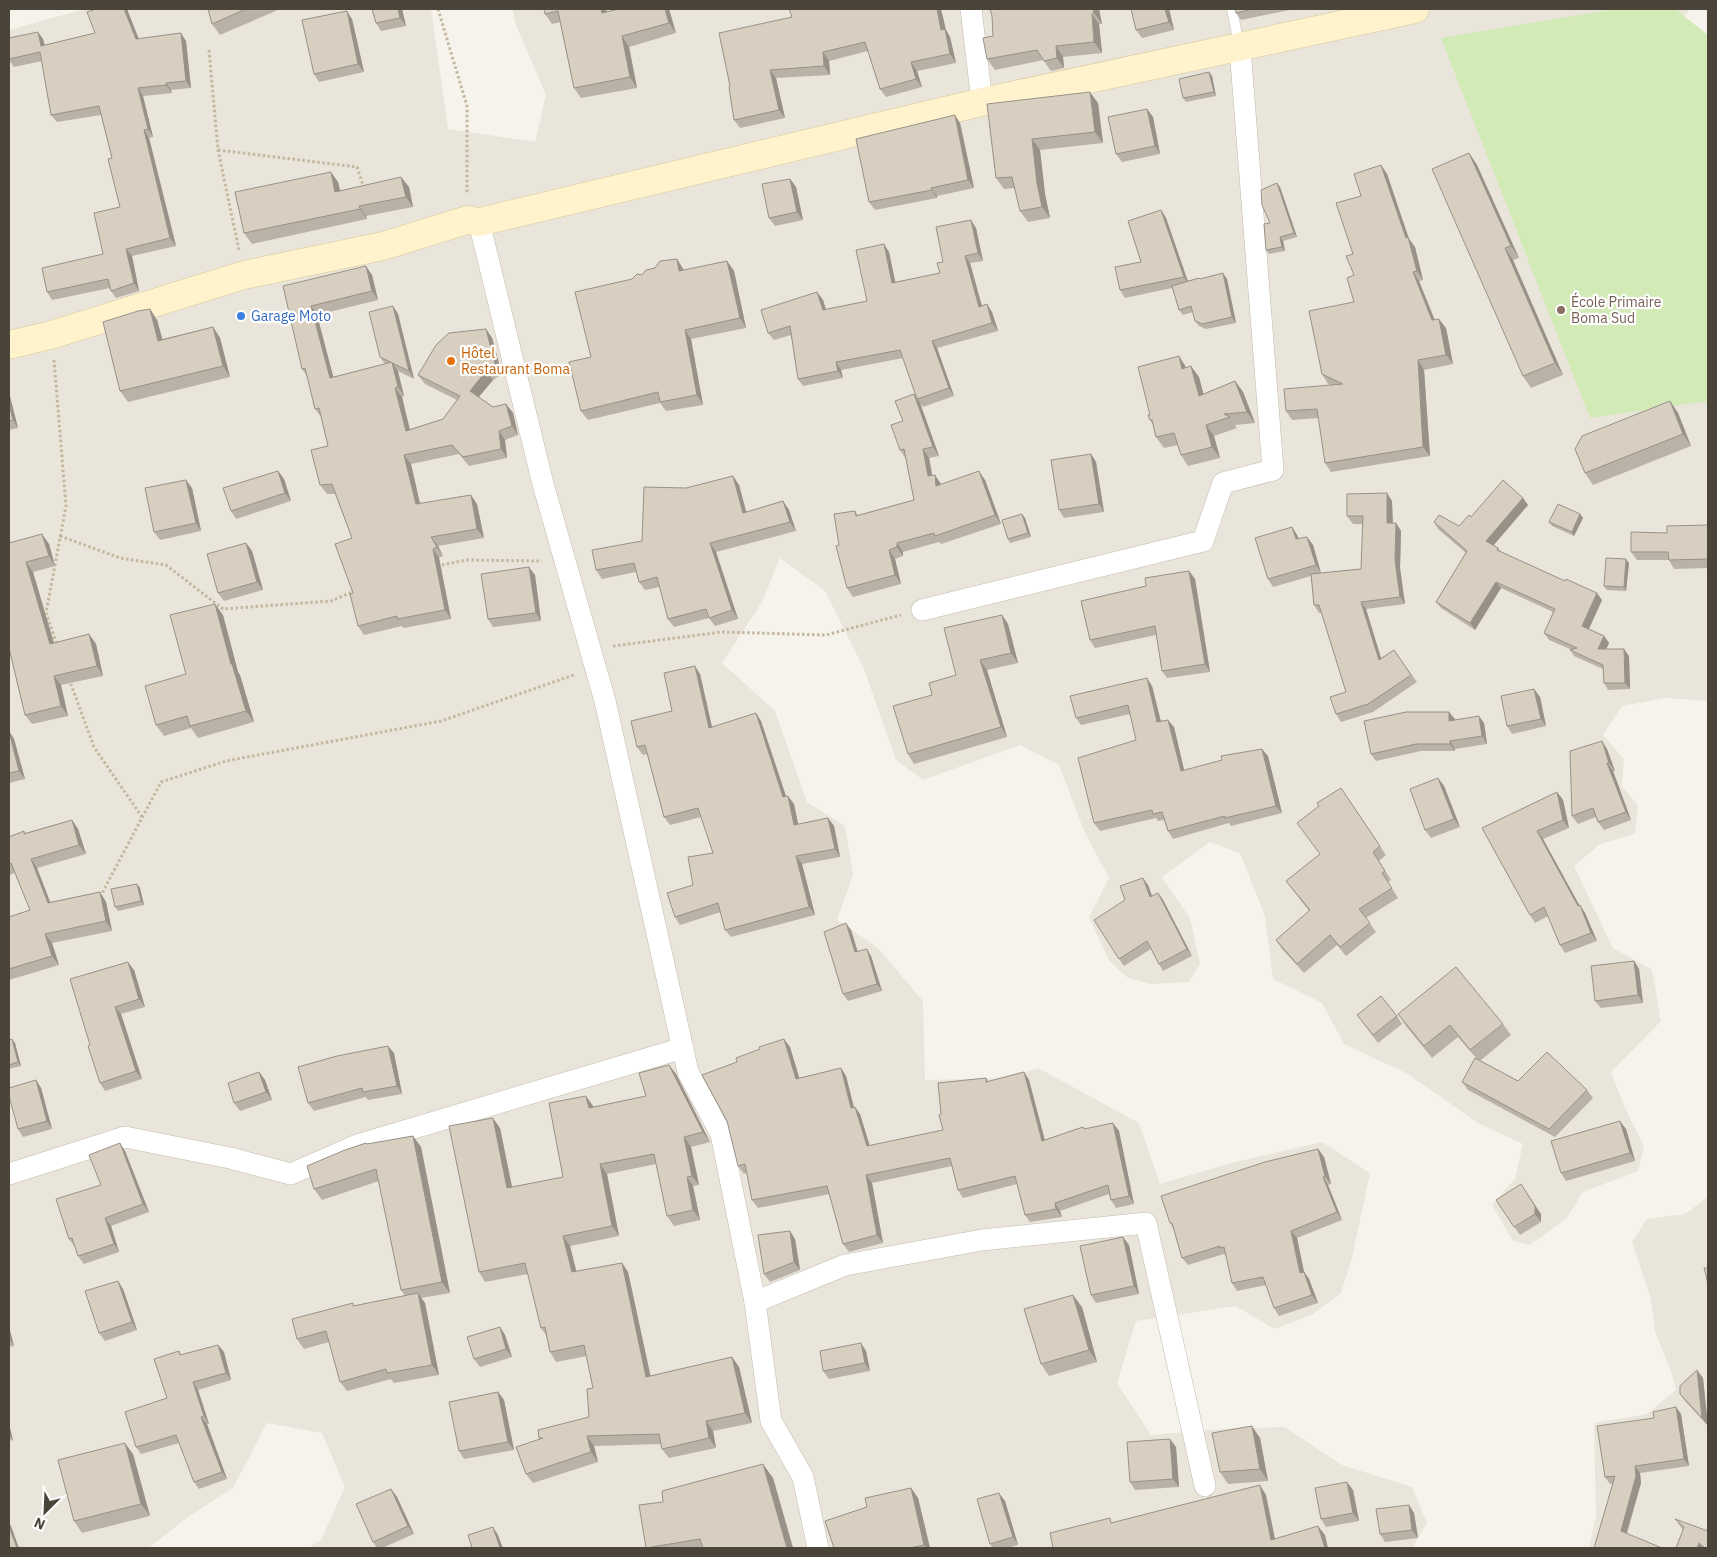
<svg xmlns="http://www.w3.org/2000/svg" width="1717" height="1557" font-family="'IBM Plex Sans',sans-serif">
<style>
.residential{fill:#eae5da}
.green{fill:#d2eab5}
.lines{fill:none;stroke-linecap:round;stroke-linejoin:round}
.lane-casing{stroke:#c2bbae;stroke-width:11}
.street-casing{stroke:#c2bbae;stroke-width:22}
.secondary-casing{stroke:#d6c79b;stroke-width:29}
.path{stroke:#c4b79f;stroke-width:3;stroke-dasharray:2.5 2.5;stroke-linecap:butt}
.lane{stroke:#fff;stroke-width:10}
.street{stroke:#fff;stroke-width:21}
.secondary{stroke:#fff3cd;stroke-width:28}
.wall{fill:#bab2a6}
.shaded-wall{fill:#979187}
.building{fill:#d8cfc1;stroke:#979187}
.education-dot{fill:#8d6e63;stroke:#fff;stroke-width:2}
.shop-dot{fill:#3f7fe0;stroke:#fff;stroke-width:2}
.food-dot{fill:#e8710a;stroke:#fff;stroke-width:2}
.labels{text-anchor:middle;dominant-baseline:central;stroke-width:4.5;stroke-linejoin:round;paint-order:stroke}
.education-label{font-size:14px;fill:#785e54;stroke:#fff;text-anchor:start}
.shop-label{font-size:14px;fill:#366cbe;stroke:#fff;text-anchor:start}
.food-label{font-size:14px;fill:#c56008;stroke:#fff;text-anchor:start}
</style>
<rect width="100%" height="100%" fill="#f6f3ec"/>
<!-- residential -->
<g class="residential">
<path d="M 85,9 L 431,9 L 448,129 L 535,142 L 546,95 L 514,20 L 513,9 L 1690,9 L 1686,15 L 1452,63 L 1708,391 L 1708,701 L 1665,698 L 1622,706 L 1603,735 L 1624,759 L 1622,787 L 1638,805 L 1635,834 L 1600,844 L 1574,866 L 1613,948 L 1652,970 L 1661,1021 L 1611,1072 L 1625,1108 L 1644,1146 L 1638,1171 L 1583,1192 L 1566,1219 L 1530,1245 L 1513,1241 L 1492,1205 L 1515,1179 L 1523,1144 L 1478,1123 L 1408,1074 L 1344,1044 L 1322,1003 L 1273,979 L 1265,916 L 1240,853 L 1210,842 L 1162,877 L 1190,918 L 1200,964 L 1189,982 L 1151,984 L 1128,978 L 1109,961 L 1089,917 L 1109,878 L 1084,831 L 1059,765 L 1020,745 L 923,780 L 896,760 L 864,669 L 825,591 L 780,558 L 762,602 L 722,663 L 775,711 L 807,802 L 845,826 L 853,875 L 837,920 L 877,947 L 923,1001 L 925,1080 L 1010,1078 L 1038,1068 L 1139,1123 L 1160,1184 L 1231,1163 L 1322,1142 L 1370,1173 L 1352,1258 L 1341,1293 L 1312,1315 L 1274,1329 L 1236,1306 L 1136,1321 L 1117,1383 L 1151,1435 L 1221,1429 L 1285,1427 L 1342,1465 L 1412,1487 L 1427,1523 L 1412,1548 L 308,1548 L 321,1540 L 345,1487 L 322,1433 L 267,1423 L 233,1488 L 188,1517 L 148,1548 L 9,1548 L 9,30 Z"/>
<path d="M 1708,1197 L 1708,1548 L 1589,1548 L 1596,1516 L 1594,1423 L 1647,1414 L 1676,1390 L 1670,1368 L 1655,1332 L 1651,1299 L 1632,1242 L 1647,1219 L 1685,1214 Z"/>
</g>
<!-- green -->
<path class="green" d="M 1617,9 L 1675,9 L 1708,35 L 1708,401 L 1590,418 L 1441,38 Z"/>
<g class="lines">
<!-- lane casing -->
<g class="lane-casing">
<path id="lane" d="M 1232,9 L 1239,45"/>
</g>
<!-- street casing -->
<g class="street-casing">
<g id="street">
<path d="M 971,9 L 982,102"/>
<path d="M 479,222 L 543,484 L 605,701 L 688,1072 L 721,1134 L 755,1302 L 771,1421 L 803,1477 L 818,1548"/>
<path d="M 922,610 L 1203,541 L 1223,483 L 1273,470 L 1240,48"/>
<path d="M 9,1174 L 125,1137 L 230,1158 L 291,1174 L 357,1145 L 683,1048"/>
<path d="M 755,1302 L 845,1265 L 982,1240 L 1146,1223 L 1205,1486"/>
</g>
</g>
<!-- secondary casing -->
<g class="secondary-casing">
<path id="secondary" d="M 9,345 L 51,335 L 244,275 L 383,246 L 467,220 L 479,222 L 982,102 L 1415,9"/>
</g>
<!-- path -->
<g class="path">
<path d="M 438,9 L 467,106 L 467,194"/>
<path d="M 209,50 L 218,150 L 239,250"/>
<path d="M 218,150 L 357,167 L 364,188"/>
<path d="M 54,360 L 66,506 L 46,613 L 57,645"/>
<path d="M 60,536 L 120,558 L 166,565 L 223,609 L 331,601 L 357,590"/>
<path d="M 437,566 L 466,560 L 542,561"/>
<path d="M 613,646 L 722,632 L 826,635 L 901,615"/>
<path d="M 69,679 L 94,747 L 142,817"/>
<path d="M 100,897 L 161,782 L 226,761 L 441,721 L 574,675"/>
</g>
<!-- lane -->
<use href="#lane" class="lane"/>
<!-- street -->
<use href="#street" class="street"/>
<!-- secondary -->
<use href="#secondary" class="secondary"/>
</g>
<!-- wall -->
<g class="wall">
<path d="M 127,9 L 138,39 L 186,41 L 191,88 L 171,90 L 172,93 L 143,96 L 153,137 L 149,138 L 176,246 L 132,256 L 139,291 L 116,298 L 111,291 L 110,288 L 52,300 L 47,292 L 103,254 L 120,207 L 112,158 L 101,115 L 57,122 L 51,115 L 42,61 L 14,67 L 9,60 L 43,39 L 45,45 L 95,33 Z"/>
<path d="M 208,9 L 280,9 L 220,35 L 212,24 Z"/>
<path d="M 372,9 L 402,9 L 406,26 L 381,31 L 376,23 Z"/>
<path d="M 544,9 L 606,9 L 607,12 L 669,9 L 676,33 L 629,47 L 637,88 L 581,98 L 574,88 L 560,22 L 552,24 L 545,14 Z"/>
<path d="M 789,9 L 941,9 L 946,30 L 950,37 L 956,63 L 917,71 L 922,87 L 886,97 L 880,89 L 868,51 L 829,61 L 830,75 L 776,78 L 785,118 L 740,128 L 734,120 L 730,86 L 792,17 Z"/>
<path d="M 1099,9 L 1102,24 L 1099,24 L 1102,53 L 1063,57 L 1064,68 L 1051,71 L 1043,60 L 995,70 L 987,59 L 993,36 Z"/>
<path d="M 1169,9 L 1174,30 L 1142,38 L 1136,30 Z"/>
<path d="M 1235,9 L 1294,9 L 1241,20 L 1236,13 Z"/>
<path d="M 352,19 L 364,72 L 319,82 L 314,74 Z"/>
<path d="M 1209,72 L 1212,76 L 1216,96 L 1186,102 L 1183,98 Z"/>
<path d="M 1098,103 L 1103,143 L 1040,150 L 1045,194 L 1050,218 L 1028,222 L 1020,211 L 1015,188 L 1004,189 L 996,178 L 987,104 Z"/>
<path d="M 1147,109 L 1153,117 L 1160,154 L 1122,162 L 1116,154 Z"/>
<path d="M 960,123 L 974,188 L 937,196 L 937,198 L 875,210 L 869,202 Z"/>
<path d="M 1469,153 L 1477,165 L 1519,258 L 1513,260 L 1563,375 L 1531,388 L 1523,376 Z"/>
<path d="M 1381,165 L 1387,174 L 1409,239 L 1415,247 L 1423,280 L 1419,281 L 1435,320 L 1446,328 L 1453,364 L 1424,370 L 1430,456 L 1331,472 L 1325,463 L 1319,418 L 1292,420 L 1286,411 L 1331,385 L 1328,384 L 1322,374 L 1354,302 L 1354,275 L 1353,254 L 1361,196 Z"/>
<path d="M 401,177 L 409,187 L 413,207 L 366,216 L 367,219 L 252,244 L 244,233 L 338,182 L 340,191 Z"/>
<path d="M 790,179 L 796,187 L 803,220 L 775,226 L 769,218 Z"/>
<path d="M 1277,183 L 1280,187 L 1297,237 L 1283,241 L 1285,251 L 1269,254 L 1266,250 Z"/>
<path d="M 1161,210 L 1166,218 L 1188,281 L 1199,278 L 1200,279 L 1227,279 L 1236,323 L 1206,329 L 1199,326 L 1195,321 L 1193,312 L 1183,315 L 1179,310 L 1172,288 L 1125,298 L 1120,290 L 1141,262 Z"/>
<path d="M 976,228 L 983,261 L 970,263 L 982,306 L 992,312 L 998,331 L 937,348 L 954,396 L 923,407 L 920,403 L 939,456 L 929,458 L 932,476 L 941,484 L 985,480 L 1001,524 L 941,544 L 939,542 L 903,552 L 903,556 L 895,559 L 901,584 L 853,597 L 847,588 L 839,545 L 855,511 L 858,515 L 914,500 L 906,459 L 900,450 L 903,421 L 917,398 L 903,358 L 841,370 L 843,378 L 803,386 L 798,379 L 791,335 L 774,340 L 768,333 L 817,292 L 823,300 L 826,309 L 867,301 L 889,252 L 895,282 L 940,273 L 943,262 Z"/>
<path d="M 677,259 L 684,270 L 727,261 L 734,271 L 746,328 L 691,339 L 703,405 L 666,411 L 660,403 L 588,420 L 581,411 L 591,357 L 632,279 L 642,275 L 655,268 Z"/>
<path d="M 372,275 L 378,300 L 317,315 L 333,377 L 385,364 L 380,357 L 393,306 L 398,314 L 414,379 L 398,371 L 404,396 L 402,397 L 410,429 L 443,419 L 457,400 L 425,384 L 418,375 L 486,329 L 492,338 L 502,374 L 493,380 L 479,397 L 493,407 L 506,404 L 513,413 L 518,435 L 505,440 L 507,458 L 469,466 L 459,454 L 411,464 L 420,503 L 477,504 L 484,538 L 438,546 L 443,556 L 439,558 L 451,619 L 404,628 L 402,626 L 364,635 L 358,626 L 353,593 L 352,538 L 335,494 L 327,494 L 320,485 L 328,446 L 321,417 L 315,409 L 307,376 L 302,369 L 283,286 Z"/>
<path d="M 150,309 L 157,320 L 162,339 L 213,327 L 220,338 L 230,377 L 128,402 L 120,391 Z"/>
<path d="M 1186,367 L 1199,377 L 1203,394 L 1235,381 L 1243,392 L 1255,423 L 1235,425 L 1237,428 L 1214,436 L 1220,458 L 1188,466 L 1181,455 L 1178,445 L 1164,448 L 1156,437 L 1153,425 L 1150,420 L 1150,415 Z"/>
<path d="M 9,392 L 18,428 L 9,430 Z"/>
<path d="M 1670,401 L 1678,413 L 1691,446 L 1593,485 L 1585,473 Z"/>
<path d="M 1091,454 L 1096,462 L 1104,512 L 1064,518 L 1059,510 Z"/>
<path d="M 278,471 L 284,479 L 291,501 L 236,519 L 231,511 Z"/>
<path d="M 733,476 L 739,485 L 746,512 L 783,501 L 789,510 L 796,531 L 716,552 L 738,619 L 715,626 L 709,618 L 674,627 L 668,619 L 660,587 L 645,590 L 639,582 L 636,572 L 602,579 L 596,570 L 642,541 L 686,488 Z"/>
<path d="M 192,488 L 201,531 L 160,540 L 154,532 Z"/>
<path d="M 1523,498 L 1528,505 L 1494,545 L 1498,548 L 1501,552 L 1602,600 L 1589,629 L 1604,636 L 1609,643 L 1606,649 L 1629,656 L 1630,689 L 1608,690 L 1604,683 L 1603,669 L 1574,656 L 1570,649 L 1549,640 L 1544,633 L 1553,612 L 1501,588 L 1475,630 L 1441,608 L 1436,602 L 1466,553 L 1438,529 L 1434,522 L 1459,526 L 1471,517 Z"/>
<path d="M 1392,501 L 1393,523 L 1396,523 L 1401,531 L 1400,568 L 1405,604 L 1366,609 L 1381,658 L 1394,650 L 1417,682 L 1373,712 L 1341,722 L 1336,714 L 1346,692 L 1322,613 L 1319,613 L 1314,605 L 1311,576 L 1273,587 L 1268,579 L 1292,527 L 1297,535 L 1299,539 L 1307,537 L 1313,545 L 1321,573 L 1361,569 L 1363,524 L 1353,524 L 1347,516 Z"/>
<path d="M 1580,514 L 1583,518 L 1574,536 L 1552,526 L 1549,522 Z"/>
<path d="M 1025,518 L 1031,537 L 1010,543 L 1008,539 Z"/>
<path d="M 1708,525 L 1708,568 L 1674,569 L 1669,560 L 1637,560 L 1631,552 L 1667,533 Z"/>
<path d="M 9,543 L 49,544 L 55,566 L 33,572 L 54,643 L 89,634 L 96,644 L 103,676 L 61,685 L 68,716 L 32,724 L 25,715 L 11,656 L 9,657 Z"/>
<path d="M 246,543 L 252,551 L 263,590 L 224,601 L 218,593 Z"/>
<path d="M 1629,563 L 1626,591 L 1607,590 L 1604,586 Z"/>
<path d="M 1189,571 L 1195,579 L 1210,672 L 1167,678 L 1162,671 L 1156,635 L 1095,648 L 1090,640 L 1146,586 Z"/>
<path d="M 535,575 L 541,621 L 493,627 L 488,619 Z"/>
<path d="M 223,615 L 238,672 L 240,675 L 254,722 L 198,738 L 191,728 L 164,736 L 156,725 L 186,674 Z"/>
<path d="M 1002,615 L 1008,624 L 1018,663 L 987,670 L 1007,737 L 914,764 L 908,754 L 932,695 L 956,675 Z"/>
<path d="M 700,674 L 712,727 L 761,721 L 786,797 L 794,804 L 798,824 L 828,818 L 834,826 L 840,857 L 802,864 L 815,915 L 731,937 L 725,930 L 721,912 L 680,925 L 675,917 L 713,853 L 701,817 L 670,825 L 664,817 L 647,754 L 643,755 L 637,747 L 672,711 Z"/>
<path d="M 1152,686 L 1161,722 L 1174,727 L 1184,770 L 1268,756 L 1282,813 L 1231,826 L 1229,823 L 1173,839 L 1168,831 L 1164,820 L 1158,821 L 1156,818 L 1100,831 L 1094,823 L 1136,740 L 1130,714 L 1081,725 L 1076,718 Z"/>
<path d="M 1534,689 L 1540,697 L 1546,726 L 1512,734 L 1507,726 Z"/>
<path d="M 1455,720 L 1484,723 L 1487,744 L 1455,749 L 1455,751 L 1421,751 L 1376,761 L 1371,754 Z"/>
<path d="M 9,731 L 14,739 L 25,779 L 9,783 Z"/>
<path d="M 1607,749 L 1615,771 L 1613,771 L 1631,820 L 1604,830 L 1598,822 L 1596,817 L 1578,824 L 1572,816 Z"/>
<path d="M 1438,778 L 1444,786 L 1460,827 L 1431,838 L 1425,830 Z"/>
<path d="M 1557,792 L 1563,800 L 1569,828 L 1543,839 L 1579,905 L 1585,913 L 1597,941 L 1565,953 L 1560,945 L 1548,916 L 1535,923 L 1530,915 L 1482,828 Z"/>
<path d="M 1347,797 L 1386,855 L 1379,861 L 1391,880 L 1388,882 L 1398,898 L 1366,918 L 1376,932 L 1346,956 L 1337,945 L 1304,973 L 1282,949 L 1276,940 L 1309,911 L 1286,881 L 1320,855 Z"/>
<path d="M 72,820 L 78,829 L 86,854 L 37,868 L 50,902 L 100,892 L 106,902 L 112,931 L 52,943 L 59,965 L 9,980 L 9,917 L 30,910 L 15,873 L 9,875 L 9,837 L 24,831 L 25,833 Z"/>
<path d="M 137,884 L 140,888 L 144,905 L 118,911 L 115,907 Z"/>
<path d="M 1148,885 L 1152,896 L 1158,893 L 1163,900 L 1192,956 L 1163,971 L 1159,964 L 1151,949 L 1124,966 L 1119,959 Z"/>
<path d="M 851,930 L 857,951 L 871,956 L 882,991 L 848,1001 L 843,994 Z"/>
<path d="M 1634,961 L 1639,969 L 1643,1003 L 1601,1008 L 1595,1001 Z"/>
<path d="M 134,970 L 145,1007 L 121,1014 L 142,1079 L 105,1091 L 100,1083 L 90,1045 Z"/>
<path d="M 1398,1014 L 1503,1024 L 1511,1035 L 1480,1061 L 1518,1081 L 1587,1090 L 1593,1098 L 1555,1137 L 1468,1090 L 1462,1082 L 1476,1058 L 1458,1037 L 1432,1058 L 1406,1026 Z"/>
<path d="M 1357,1015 L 1397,1016 L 1402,1024 L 1378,1043 Z"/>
<path d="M 9,1040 L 15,1043 L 21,1066 L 9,1069 Z"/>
<path d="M 790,1047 L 799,1078 L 841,1068 L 846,1076 L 854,1107 L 860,1114 L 870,1146 L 943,1130 L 941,1114 L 986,1078 L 989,1082 L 1024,1072 L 1029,1080 L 1045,1140 L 1083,1127 L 1085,1129 L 1113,1123 L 1119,1131 L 1134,1204 L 1116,1208 L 1111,1200 L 1109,1194 L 1060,1211 L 1062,1217 L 1030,1222 L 1025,1215 L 1017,1184 L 963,1198 L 958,1190 L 952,1166 L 872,1183 L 883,1243 L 849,1252 L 843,1244 L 830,1194 L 758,1208 L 752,1200 L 747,1173 L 744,1174 L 738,1166 Z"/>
<path d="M 394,1053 L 402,1094 L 368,1100 L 366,1097 L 314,1111 L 308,1103 Z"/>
<path d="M 669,1065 L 676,1074 L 710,1142 L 691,1147 L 699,1185 L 693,1186 L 700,1220 L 674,1226 L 667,1216 L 656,1164 L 607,1174 L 619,1236 L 570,1246 L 576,1271 L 622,1263 L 628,1272 L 650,1376 L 732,1357 L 739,1367 L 752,1423 L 713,1431 L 716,1448 L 669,1458 L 662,1449 L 661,1444 L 594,1446 L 598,1462 L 533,1483 L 526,1474 L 540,1439 L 539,1438 L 589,1417 L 593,1388 L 587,1356 L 556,1362 L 550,1352 L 546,1335 L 541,1328 L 528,1274 L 485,1282 L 479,1272 L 500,1128 L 512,1187 L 563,1177 L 586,1096 L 593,1107 L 646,1096 Z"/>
<path d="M 259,1072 L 265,1080 L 272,1100 L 240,1111 L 234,1103 Z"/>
<path d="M 36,1080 L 41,1088 L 52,1129 L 23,1137 L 18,1129 Z"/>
<path d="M 1626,1129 L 1635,1161 L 1566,1181 L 1561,1173 Z"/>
<path d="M 413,1136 L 421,1147 L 450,1293 L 421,1298 L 425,1303 L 439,1375 L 394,1383 L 391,1379 L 347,1391 L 340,1382 L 329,1342 L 304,1349 L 297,1339 L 354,1306 L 405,1296 L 401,1290 L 379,1181 L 322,1200 L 314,1189 L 366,1143 L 367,1144 Z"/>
<path d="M 1318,1149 L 1324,1157 L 1331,1184 L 1328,1185 L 1342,1220 L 1297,1238 L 1304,1272 L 1309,1279 L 1318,1303 L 1279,1316 L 1274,1308 L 1266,1285 L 1237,1291 L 1232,1283 L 1226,1256 L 1224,1254 L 1188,1265 L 1182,1258 L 1173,1228 L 1170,1223 Z"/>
<path d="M 125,1151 L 149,1212 L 111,1226 L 119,1252 L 84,1264 L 78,1256 L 75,1247 L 69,1239 L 101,1185 Z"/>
<path d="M 1496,1200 L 1541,1214 L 1541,1222 L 1520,1235 Z"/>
<path d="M 795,1239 L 800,1270 L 770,1282 L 764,1274 Z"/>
<path d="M 1129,1245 L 1139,1294 L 1096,1303 L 1091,1295 Z"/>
<path d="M 123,1289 L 137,1330 L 105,1341 L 99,1333 Z"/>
<path d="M 1082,1307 L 1097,1362 L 1049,1376 L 1041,1364 Z"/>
<path d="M 9,1327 L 14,1346 L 9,1347 Z"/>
<path d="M 500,1327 L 505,1335 L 512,1357 L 480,1367 L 474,1359 Z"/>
<path d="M 218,1345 L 224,1352 L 231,1380 L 198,1390 L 209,1424 L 207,1424 L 227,1479 L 199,1489 L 194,1482 L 179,1443 L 141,1454 L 136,1447 L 167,1398 L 179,1351 L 181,1355 Z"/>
<path d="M 866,1351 L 870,1371 L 829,1379 L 823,1371 Z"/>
<path d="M 1703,1378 L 1708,1426 L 1685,1401 L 1680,1394 Z"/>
<path d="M 498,1392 L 504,1400 L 514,1450 L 464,1459 L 459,1451 Z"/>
<path d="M 1681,1414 L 1689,1466 L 1640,1473 L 1641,1483 L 1627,1534 L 1594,1548 L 1613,1484 L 1610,1484 L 1605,1477 Z"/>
<path d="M 9,1424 L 13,1440 L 9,1441 Z"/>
<path d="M 1260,1438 L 1268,1481 L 1228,1484 L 1220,1472 Z"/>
<path d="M 1176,1447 L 1179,1487 L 1135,1490 L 1130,1482 Z"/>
<path d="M 133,1454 L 150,1516 L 82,1533 L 74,1521 Z"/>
<path d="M 773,1478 L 793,1548 L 646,1548 L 663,1502 Z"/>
<path d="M 911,1488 L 918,1498 L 930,1548 L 834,1548 L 867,1507 Z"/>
<path d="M 391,1489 L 397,1497 L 414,1534 L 382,1548 L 377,1548 L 373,1542 Z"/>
<path d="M 1353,1490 L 1359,1521 L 1326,1527 L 1321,1519 Z"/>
<path d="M 1005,1501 L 1018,1545 L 1007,1548 L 993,1548 L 990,1544 Z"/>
<path d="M 1409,1505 L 1414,1513 L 1418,1538 L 1385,1542 L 1380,1534 Z"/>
<path d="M 1675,1519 L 1708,1548 L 1676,1548 L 1683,1530 Z"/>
</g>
<!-- shaded-wall -->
<g class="shaded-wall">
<path d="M 124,9 L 127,9 L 142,47 L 136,39 Z"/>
<path d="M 398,9 L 402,9 L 406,26 L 400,18 Z"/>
<path d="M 601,9 L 606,9 L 609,24 L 602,13 Z"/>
<path d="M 665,9 L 669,9 L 676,33 L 669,23 Z"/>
<path d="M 937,9 L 941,9 L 946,30 L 950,37 L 956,63 L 950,54 L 941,30 Z"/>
<path d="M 1093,9 L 1099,9 L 1102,24 L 1094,13 Z"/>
<path d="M 1165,9 L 1169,9 L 1174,30 L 1169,22 Z"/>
<path d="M 347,11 L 352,19 L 364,72 L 358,64 Z"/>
<path d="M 1092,14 L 1099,24 L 1102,53 L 1094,42 Z"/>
<path d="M 38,32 L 43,39 L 46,54 L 41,46 Z"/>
<path d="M 181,33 L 186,41 L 191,88 L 186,81 Z"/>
<path d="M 622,36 L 629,47 L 637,88 L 630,77 Z"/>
<path d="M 1056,46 L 1063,57 L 1064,68 L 1057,58 Z"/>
<path d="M 823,52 L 829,61 L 830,75 L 824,66 Z"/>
<path d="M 911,62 L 917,71 L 922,87 L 916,79 Z"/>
<path d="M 770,70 L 776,78 L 785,118 L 779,110 Z"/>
<path d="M 1209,72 L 1212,76 L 1216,96 L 1214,92 Z"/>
<path d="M 166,83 L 171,90 L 172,93 L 166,85 Z"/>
<path d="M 138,88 L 143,96 L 153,137 L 148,129 Z"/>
<path d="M 1090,92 L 1098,103 L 1103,143 L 1095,132 Z"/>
<path d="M 1147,109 L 1153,117 L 1160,154 L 1155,146 Z"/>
<path d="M 955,115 L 960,123 L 974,188 L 968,180 Z"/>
<path d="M 144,130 L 149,138 L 176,246 L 170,238 Z"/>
<path d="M 1032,139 L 1040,150 L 1045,194 L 1050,218 L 1042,207 L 1037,183 Z"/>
<path d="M 1469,153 L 1477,165 L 1519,258 L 1511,246 Z"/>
<path d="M 1381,165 L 1387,174 L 1409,239 L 1415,247 L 1423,280 L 1417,271 Z"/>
<path d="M 331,172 L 338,182 L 343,202 L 335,192 Z"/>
<path d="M 401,177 L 409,187 L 413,207 L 406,197 Z"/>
<path d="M 790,179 L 796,187 L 803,220 L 797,212 Z"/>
<path d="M 1277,183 L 1280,187 L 1297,237 L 1294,233 Z"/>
<path d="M 931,188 L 937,196 L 937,198 L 932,190 Z"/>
<path d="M 359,206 L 366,216 L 367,219 L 360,209 Z"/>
<path d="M 1161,210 L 1166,218 L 1189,285 L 1184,277 Z"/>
<path d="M 971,220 L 976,228 L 983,261 L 978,253 Z"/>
<path d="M 1280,237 L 1283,241 L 1285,251 L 1282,247 Z"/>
<path d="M 884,244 L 889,252 L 897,290 L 892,283 Z"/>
<path d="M 1505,248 L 1513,260 L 1563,375 L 1555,363 Z"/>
<path d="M 126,249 L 132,256 L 139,291 L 134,283 Z"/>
<path d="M 965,256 L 970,263 L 984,314 L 979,307 Z"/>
<path d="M 677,259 L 683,269 L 686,281 L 679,271 Z"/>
<path d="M 727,261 L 734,271 L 746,328 L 740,318 Z"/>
<path d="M 366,266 L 372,275 L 378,300 L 372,291 Z"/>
<path d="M 1413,272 L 1419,281 L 1438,329 L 1432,320 Z"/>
<path d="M 1223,273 L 1227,279 L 1236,323 L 1232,317 Z"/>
<path d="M 817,292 L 823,300 L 828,317 L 823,310 Z"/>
<path d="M 987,304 L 992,312 L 998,331 L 992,323 Z"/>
<path d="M 311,306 L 317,315 L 336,387 L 330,378 Z"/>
<path d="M 393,306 L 398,314 L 414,379 L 409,371 Z"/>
<path d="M 150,309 L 157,320 L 166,352 L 158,341 Z"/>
<path d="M 1439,319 L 1446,328 L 1453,364 L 1446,355 Z"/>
<path d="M 213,327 L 220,338 L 230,377 L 223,366 Z"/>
<path d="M 486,329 L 492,338 L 502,374 L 495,364 Z"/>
<path d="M 685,330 L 691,339 L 703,405 L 697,395 Z"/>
<path d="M 932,341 L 937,348 L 954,396 L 949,388 Z"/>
<path d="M 1179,356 L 1186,367 L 1182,369 Z"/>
<path d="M 1418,360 L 1424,370 L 1430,456 L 1423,447 Z"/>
<path d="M 392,362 L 398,372 L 404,396 L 398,387 Z"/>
<path d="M 836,362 L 841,370 L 843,378 L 838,371 Z"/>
<path d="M 1191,366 L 1199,377 L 1207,407 L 1199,396 Z"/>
<path d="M 486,371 L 493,380 L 476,400 L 470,391 Z"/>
<path d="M 1235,381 L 1243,392 L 1255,423 L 1247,412 Z"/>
<path d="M 395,388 L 402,397 L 412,440 L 406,431 Z"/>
<path d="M 9,392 L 9,393 L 18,428 L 13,420 L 9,404 Z"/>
<path d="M 914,394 L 920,403 L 939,456 L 933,447 Z"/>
<path d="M 1670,401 L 1678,413 L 1691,446 L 1683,434 Z"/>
<path d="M 506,404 L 513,413 L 518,435 L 512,426 Z"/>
<path d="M 1206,425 L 1214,436 L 1220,458 L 1212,447 Z"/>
<path d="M 499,431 L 505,440 L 507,458 L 501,449 Z"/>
<path d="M 923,449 L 929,458 L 934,485 L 928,476 Z"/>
<path d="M 1091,454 L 1096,462 L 1104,512 L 1099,504 Z"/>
<path d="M 404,455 L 411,464 L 422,513 L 416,504 Z"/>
<path d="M 278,471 L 284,479 L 291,501 L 285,493 Z"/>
<path d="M 979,471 L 985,480 L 1001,524 L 995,515 Z"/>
<path d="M 935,475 L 941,484 L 936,486 Z"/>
<path d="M 733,476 L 739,485 L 749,522 L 743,513 Z"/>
<path d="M 186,480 L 192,488 L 201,531 L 196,523 Z"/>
<path d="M 1387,493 L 1392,501 L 1393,531 L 1387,523 Z"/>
<path d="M 471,495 L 477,504 L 484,538 L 477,529 Z"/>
<path d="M 1523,498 L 1528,505 L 1491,548 L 1486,541 Z"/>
<path d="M 783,501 L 789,510 L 796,531 L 790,522 Z"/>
<path d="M 1022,514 L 1025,518 L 1031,537 L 1028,533 Z"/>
<path d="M 1580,514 L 1583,518 L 1574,536 L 1572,532 Z"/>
<path d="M 1396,523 L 1401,531 L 1400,568 L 1405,604 L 1400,597 L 1395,560 Z"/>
<path d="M 1292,527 L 1297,535 L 1302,547 L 1296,539 Z"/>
<path d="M 42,534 L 49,544 L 55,566 L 49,556 Z"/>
<path d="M 431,537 L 438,546 L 443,556 L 437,547 Z"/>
<path d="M 1307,537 L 1313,545 L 1321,573 L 1316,565 Z"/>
<path d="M 246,543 L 252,551 L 263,590 L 257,582 Z"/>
<path d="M 710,543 L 716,552 L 738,619 L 732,610 Z"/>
<path d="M 897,543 L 903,552 L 903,556 L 897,547 Z"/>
<path d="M 433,549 L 439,558 L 451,619 L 445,610 Z"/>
<path d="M 889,550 L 895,559 L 901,584 L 895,575 Z"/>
<path d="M 1626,559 L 1629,563 L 1626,591 L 1624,587 Z"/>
<path d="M 26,562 L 33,572 L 57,654 L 50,644 Z"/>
<path d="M 529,567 L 535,575 L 541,621 L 536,613 Z"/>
<path d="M 1189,571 L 1195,579 L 1210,672 L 1205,664 Z"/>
<path d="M 1496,582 L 1501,588 L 1475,630 L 1470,623 Z"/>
<path d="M 1597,593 L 1602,600 L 1587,633 L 1582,626 Z"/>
<path d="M 1361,602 L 1366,609 L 1384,668 L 1379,660 Z"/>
<path d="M 215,604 L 223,615 L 238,672 L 240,675 L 254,722 L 246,711 L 231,664 Z"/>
<path d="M 1002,615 L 1008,624 L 1018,663 L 1011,653 Z"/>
<path d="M 89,634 L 96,644 L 103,676 L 97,666 Z"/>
<path d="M 1604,636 L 1609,643 L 1603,656 L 1598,649 Z"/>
<path d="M 1624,649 L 1629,656 L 1630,689 L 1625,683 Z"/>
<path d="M 980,660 L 987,670 L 1007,737 L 1001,727 Z"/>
<path d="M 695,666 L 700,674 L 714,736 L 709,728 Z"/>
<path d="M 54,676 L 61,685 L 68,716 L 61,706 Z"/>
<path d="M 1147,678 L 1152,686 L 1163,730 L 1157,722 Z"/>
<path d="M 1534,689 L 1540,697 L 1546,726 L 1541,719 Z"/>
<path d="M 1449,712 L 1455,719 L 1455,728 L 1449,721 Z"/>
<path d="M 756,713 L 761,721 L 789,805 L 783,797 Z"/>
<path d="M 1479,716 L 1484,723 L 1487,744 L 1482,736 Z"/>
<path d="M 1168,720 L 1174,727 L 1186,778 L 1181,771 Z"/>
<path d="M 9,731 L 14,739 L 25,779 L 19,771 Z"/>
<path d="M 1450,741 L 1455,749 L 1455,751 L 1450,744 Z"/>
<path d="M 1602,741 L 1607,749 L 1615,771 L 1609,763 Z"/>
<path d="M 1262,749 L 1268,756 L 1282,813 L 1276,806 Z"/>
<path d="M 1607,763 L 1613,771 L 1631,820 L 1626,812 Z"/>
<path d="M 1438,778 L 1444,786 L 1460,827 L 1454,819 Z"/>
<path d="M 1557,792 L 1563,800 L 1569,828 L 1563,820 Z"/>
<path d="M 788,796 L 794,804 L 800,833 L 794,825 Z"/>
<path d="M 828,818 L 834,826 L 840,857 L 835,849 Z"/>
<path d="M 72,820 L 78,829 L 86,854 L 79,845 Z"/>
<path d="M 1537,831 L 1543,839 L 1582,910 L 1580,905 L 1585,913 L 1597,941 L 1591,933 L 1578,906 Z"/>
<path d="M 796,856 L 802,864 L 815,915 L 809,907 Z"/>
<path d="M 31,859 L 37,868 L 54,912 L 48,903 Z"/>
<path d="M 1143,878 L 1148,885 L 1155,904 L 1150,897 Z"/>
<path d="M 137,884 L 140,888 L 144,905 L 141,901 Z"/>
<path d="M 100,892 L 106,902 L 112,931 L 106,921 Z"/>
<path d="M 1158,893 L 1163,900 L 1192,956 L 1187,949 Z"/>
<path d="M 846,923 L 851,930 L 860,959 L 855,952 Z"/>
<path d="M 45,934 L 52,943 L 59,965 L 52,956 Z"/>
<path d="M 867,949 L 871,956 L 882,991 L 877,984 Z"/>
<path d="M 1634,961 L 1639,969 L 1643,1003 L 1638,995 Z"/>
<path d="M 128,962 L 134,970 L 145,1007 L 139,999 Z"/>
<path d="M 115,1007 L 121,1014 L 142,1079 L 136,1071 Z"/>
<path d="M 12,1039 L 15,1043 L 21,1066 L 18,1062 Z"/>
<path d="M 784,1039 L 790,1047 L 802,1087 L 796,1079 Z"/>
<path d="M 388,1046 L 394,1053 L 402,1094 L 397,1086 Z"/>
<path d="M 669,1065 L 676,1074 L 710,1142 L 703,1132 Z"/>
<path d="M 841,1068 L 846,1076 L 856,1116 L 851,1108 Z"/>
<path d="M 259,1072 L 265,1080 L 272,1100 L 266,1092 Z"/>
<path d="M 1024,1072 L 1029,1080 L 1047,1149 L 1042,1141 Z"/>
<path d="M 36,1080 L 41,1088 L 52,1129 L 47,1121 Z"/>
<path d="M 586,1096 L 593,1106 L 595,1117 L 589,1108 Z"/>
<path d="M 855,1107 L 860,1114 L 872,1154 L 867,1146 Z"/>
<path d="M 493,1118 L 500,1128 L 514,1197 L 507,1188 Z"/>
<path d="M 1620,1121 L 1626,1129 L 1635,1161 L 1630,1153 Z"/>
<path d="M 1113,1123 L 1119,1131 L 1134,1204 L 1129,1196 Z"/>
<path d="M 413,1136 L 421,1147 L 450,1293 L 442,1282 Z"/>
<path d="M 684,1137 L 691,1147 L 699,1185 L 692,1176 Z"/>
<path d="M 120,1143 L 125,1151 L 149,1212 L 143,1204 Z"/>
<path d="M 1318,1149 L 1324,1157 L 1331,1184 L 1325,1176 Z"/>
<path d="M 600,1164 L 607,1174 L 619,1236 L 612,1226 Z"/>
<path d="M 866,1175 L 872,1183 L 883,1243 L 877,1235 Z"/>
<path d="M 687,1177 L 693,1186 L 700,1220 L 693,1210 Z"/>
<path d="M 1323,1177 L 1328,1185 L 1342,1220 L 1337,1212 Z"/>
<path d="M 1521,1184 L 1541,1214 L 1541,1222 L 1535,1214 Z"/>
<path d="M 1055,1203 L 1060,1211 L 1062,1217 L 1056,1209 Z"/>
<path d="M 105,1218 L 111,1226 L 119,1252 L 114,1244 Z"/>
<path d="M 790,1231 L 795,1239 L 800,1270 L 794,1262 Z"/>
<path d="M 1291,1231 L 1297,1238 L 1306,1281 L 1300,1273 Z"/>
<path d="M 563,1236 L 570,1246 L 579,1282 L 572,1272 Z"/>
<path d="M 1123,1237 L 1129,1245 L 1139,1294 L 1134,1286 Z"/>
<path d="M 622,1263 L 628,1272 L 653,1387 L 646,1377 Z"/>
<path d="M 1304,1272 L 1309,1279 L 1318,1303 L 1312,1295 Z"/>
<path d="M 118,1281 L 123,1289 L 137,1330 L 132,1322 Z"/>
<path d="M 418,1293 L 425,1303 L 439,1375 L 432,1365 Z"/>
<path d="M 1073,1295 L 1082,1307 L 1097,1362 L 1089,1350 Z"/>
<path d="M 9,1327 L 14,1346 L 9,1338 Z"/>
<path d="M 500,1327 L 505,1335 L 512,1357 L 506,1349 Z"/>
<path d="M 861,1343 L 866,1351 L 870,1371 L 865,1363 Z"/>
<path d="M 218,1345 L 224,1352 L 231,1380 L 226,1373 Z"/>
<path d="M 732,1357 L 739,1367 L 752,1423 L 745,1413 Z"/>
<path d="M 1697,1370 L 1703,1378 L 1708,1426 L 1702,1418 Z"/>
<path d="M 193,1382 L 198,1390 L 209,1424 L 204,1416 Z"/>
<path d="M 498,1392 L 504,1400 L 514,1450 L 508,1442 Z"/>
<path d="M 1676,1407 L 1681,1414 L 1689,1466 L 1684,1459 Z"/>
<path d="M 201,1417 L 207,1424 L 227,1479 L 222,1472 Z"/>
<path d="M 706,1421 L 713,1431 L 716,1448 L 709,1438 Z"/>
<path d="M 9,1424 L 13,1440 L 9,1434 Z"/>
<path d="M 1252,1426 L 1260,1438 L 1268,1481 L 1260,1469 Z"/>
<path d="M 587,1436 L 594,1446 L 598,1462 L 591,1452 Z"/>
<path d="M 1170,1439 L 1176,1447 L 1179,1487 L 1173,1479 Z"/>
<path d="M 125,1443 L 133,1454 L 150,1516 L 141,1504 Z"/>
<path d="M 763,1464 L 773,1478 L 793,1548 L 787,1548 Z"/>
<path d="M 1635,1466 L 1640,1473 L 1641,1483 L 1625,1538 L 1621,1531 Z"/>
<path d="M 1347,1482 L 1353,1490 L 1359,1521 L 1353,1513 Z"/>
<path d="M 1260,1485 L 1266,1495 L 1277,1548 L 1271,1540 Z"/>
<path d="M 911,1488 L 918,1498 L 930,1548 L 927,1548 L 924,1545 Z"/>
<path d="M 391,1489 L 397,1497 L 414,1534 L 408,1526 Z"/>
<path d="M 999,1493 L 1005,1501 L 1018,1545 L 1013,1537 Z"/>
<path d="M 1409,1505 L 1414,1513 L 1418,1538 L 1412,1530 Z"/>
<path d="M 9,1523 L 11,1526 L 19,1548 L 17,1548 L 9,1527 Z"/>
<path d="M 1318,1526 L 1325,1535 L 1328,1548 L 1325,1548 Z"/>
<path d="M 493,1527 L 498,1535 L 503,1548 L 500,1548 Z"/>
<path d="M 1699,1543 L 1703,1548 L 1697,1548 Z"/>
</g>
<!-- building -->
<g class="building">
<path d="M 96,9 L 124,9 L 136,39 L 181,33 L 186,81 L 166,83 L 166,85 L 138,88 L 148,129 L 144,130 L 170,238 L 126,249 L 134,283 L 111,291 L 108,279 L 47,292 L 42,268 L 103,254 L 94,213 L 120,207 L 108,159 L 112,158 L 99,106 L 51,115 L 40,52 L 9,59 L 9,38 L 38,32 L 41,46 L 95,33 L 87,12 Z"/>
<path d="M 208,9 L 246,9 L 212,24 Z"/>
<path d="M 372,9 L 398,9 L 400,18 L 376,23 Z"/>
<path d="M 544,9 L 601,9 L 602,13 L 619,9 L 665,9 L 669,23 L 622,36 L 630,77 L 574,88 L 558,11 L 545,14 Z"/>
<path d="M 789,9 L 937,9 L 941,30 L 945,29 L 950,54 L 911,62 L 916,79 L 880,89 L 865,42 L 823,52 L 824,66 L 770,70 L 779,110 L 734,120 L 729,87 L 730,86 L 719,33 L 792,17 Z"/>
<path d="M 990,9 L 1093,9 L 1094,13 L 1092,14 L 1094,42 L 1056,46 L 1057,58 L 1044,61 L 1037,50 L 987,59 L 983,38 L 993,36 L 992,16 Z"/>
<path d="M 1131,9 L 1165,9 L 1169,22 L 1136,30 Z"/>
<path d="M 1235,9 L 1253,9 L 1236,13 Z"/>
<path d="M 347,11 L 358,64 L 314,74 L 302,20 Z"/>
<path d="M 1209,72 L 1214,92 L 1183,98 L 1179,79 Z"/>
<path d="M 1090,92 L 1095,132 L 1032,139 L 1037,183 L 1042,207 L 1020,211 L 1012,177 L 996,178 L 987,104 Z"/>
<path d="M 1147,109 L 1155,146 L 1116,154 L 1108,117 Z"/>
<path d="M 955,115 L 968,180 L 931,188 L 932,190 L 869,202 L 856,139 Z"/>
<path d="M 1469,153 L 1511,246 L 1505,248 L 1555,363 L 1523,376 L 1432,169 Z"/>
<path d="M 1381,165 L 1406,238 L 1408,237 L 1417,271 L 1413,272 L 1432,320 L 1439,319 L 1446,355 L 1418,360 L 1423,447 L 1325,463 L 1317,409 L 1286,411 L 1284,389 L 1343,384 L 1322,374 L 1309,311 L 1354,302 L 1347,278 L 1354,275 L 1346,256 L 1353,254 L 1336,203 L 1361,196 L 1354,174 Z"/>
<path d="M 331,172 L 335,192 L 401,177 L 406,197 L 359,206 L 360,209 L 244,233 L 235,192 Z"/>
<path d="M 790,179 L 797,212 L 769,218 L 762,184 Z"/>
<path d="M 1277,183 L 1294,233 L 1280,237 L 1282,247 L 1266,250 L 1264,224 L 1270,223 L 1262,205 L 1261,190 Z"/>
<path d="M 1161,210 L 1184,277 L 1120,290 L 1115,267 L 1141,262 L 1128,221 Z"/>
<path d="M 971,220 L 978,253 L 965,256 L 979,307 L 987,304 L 992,323 L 932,341 L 949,388 L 917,399 L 900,350 L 836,362 L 838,371 L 798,379 L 790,326 L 768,333 L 761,310 L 817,292 L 823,310 L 867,301 L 856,250 L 884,244 L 892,283 L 940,273 L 937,263 L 943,262 L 936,227 Z"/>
<path d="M 677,259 L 679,271 L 727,261 L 740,318 L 685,330 L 697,395 L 660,402 L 658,392 L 581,411 L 569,362 L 591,357 L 575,292 L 632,279 L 637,274 L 642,275 L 646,270 L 655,268 L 660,261 Z"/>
<path d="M 366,266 L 372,291 L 311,306 L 330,378 L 392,362 L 398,387 L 395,388 L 406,431 L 443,419 L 460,396 L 418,375 L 436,345 L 449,333 L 486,329 L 495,364 L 486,371 L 470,391 L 493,407 L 506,404 L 512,426 L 499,431 L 501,449 L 463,457 L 452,445 L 404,455 L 416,504 L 471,495 L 477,529 L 431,537 L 437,547 L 433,549 L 445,610 L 397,619 L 397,616 L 358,626 L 350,594 L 353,593 L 335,544 L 352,538 L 332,484 L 320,485 L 311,450 L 328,446 L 319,408 L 315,409 L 305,368 L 302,369 L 283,286 Z"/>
<path d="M 1223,273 L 1232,317 L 1202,324 L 1195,321 L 1191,306 L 1179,310 L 1172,286 L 1199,278 L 1200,279 Z"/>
<path d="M 393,306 L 409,371 L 380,357 L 369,312 Z"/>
<path d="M 150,309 L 158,341 L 213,327 L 223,366 L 120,391 L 103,322 L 138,311 Z"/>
<path d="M 1179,356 L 1182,369 L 1191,366 L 1199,396 L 1235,381 L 1247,412 L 1224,414 L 1230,417 L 1206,425 L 1212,447 L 1181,455 L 1174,433 L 1156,437 L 1152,420 L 1150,420 L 1148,415 L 1150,415 L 1138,367 Z"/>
<path d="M 914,394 L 933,447 L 923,449 L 928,476 L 935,475 L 936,486 L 979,471 L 995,515 L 935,536 L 934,533 L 897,543 L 897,547 L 889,550 L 895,575 L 847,588 L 836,546 L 839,545 L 834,514 L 855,511 L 856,516 L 914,500 L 904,449 L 900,450 L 891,425 L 903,421 L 895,401 Z"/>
<path d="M 1670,401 L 1683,434 L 1585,473 L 1575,449 L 1582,436 Z"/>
<path d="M 9,404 L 13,420 L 9,421 Z"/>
<path d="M 1091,454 L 1099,504 L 1059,510 L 1051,460 Z"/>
<path d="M 278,471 L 285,493 L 231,511 L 223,488 Z"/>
<path d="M 733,476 L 743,513 L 783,501 L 790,522 L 710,543 L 732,610 L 709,618 L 706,609 L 668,619 L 657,577 L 639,582 L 634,563 L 596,570 L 592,550 L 642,541 L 644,487 L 686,488 Z"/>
<path d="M 186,480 L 196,523 L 154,532 L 145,488 Z"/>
<path d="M 1503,480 L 1523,498 L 1486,541 L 1498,548 L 1497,550 L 1565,581 L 1566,579 L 1597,593 L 1582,626 L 1604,636 L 1598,649 L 1624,649 L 1625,683 L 1604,683 L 1603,665 L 1570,650 L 1577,648 L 1544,633 L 1555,609 L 1496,582 L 1470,623 L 1436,602 L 1467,551 L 1434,522 L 1439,515 L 1459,526 L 1469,515 L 1471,517 Z"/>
<path d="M 1387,493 L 1387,523 L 1396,523 L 1395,560 L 1400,597 L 1361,602 L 1379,660 L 1394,650 L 1411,675 L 1368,704 L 1336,714 L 1330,697 L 1346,692 L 1319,605 L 1314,605 L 1311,574 L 1361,569 L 1363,516 L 1347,516 L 1347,494 Z"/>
<path d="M 1558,504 L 1580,514 L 1572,532 L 1549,522 Z"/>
<path d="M 1022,514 L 1028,533 L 1008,539 L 1002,520 Z"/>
<path d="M 1708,525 L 1708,559 L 1669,560 L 1668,552 L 1631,552 L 1631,532 L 1667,533 L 1667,526 Z"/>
<path d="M 1292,527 L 1296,539 L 1307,537 L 1316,565 L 1268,579 L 1255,538 Z"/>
<path d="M 42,534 L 49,556 L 26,562 L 50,644 L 89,634 L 97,666 L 54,676 L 61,706 L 25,715 L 9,648 L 9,543 Z"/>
<path d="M 246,543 L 257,582 L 218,593 L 207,554 Z"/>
<path d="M 1606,558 L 1626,559 L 1624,587 L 1604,586 Z"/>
<path d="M 529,567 L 536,613 L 488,619 L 481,574 Z"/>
<path d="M 1189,571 L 1205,664 L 1162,671 L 1155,626 L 1090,640 L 1081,601 L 1146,586 L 1145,578 Z"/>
<path d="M 215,604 L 231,664 L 232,664 L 246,711 L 190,726 L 187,716 L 156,725 L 145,686 L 186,674 L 170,615 Z"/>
<path d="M 1002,615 L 1011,653 L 980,660 L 1001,727 L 908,754 L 893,706 L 932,695 L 929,683 L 956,675 L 944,628 Z"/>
<path d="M 695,666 L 709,728 L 756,713 L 783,797 L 788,796 L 794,825 L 828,818 L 835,849 L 796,856 L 809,907 L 725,930 L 718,903 L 675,917 L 667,893 L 693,885 L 688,857 L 713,853 L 698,808 L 664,817 L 645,745 L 637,747 L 631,721 L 672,711 L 664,673 Z"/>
<path d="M 1147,678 L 1157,722 L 1168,720 L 1181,771 L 1222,760 L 1221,756 L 1262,749 L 1276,806 L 1225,818 L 1225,816 L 1168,831 L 1162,812 L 1153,814 L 1152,810 L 1094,823 L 1078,758 L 1136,740 L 1128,705 L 1076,718 L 1070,696 Z"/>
<path d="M 1534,689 L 1541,719 L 1507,726 L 1501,696 Z"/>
<path d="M 1406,712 L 1449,712 L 1449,721 L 1479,716 L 1482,736 L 1450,741 L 1450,744 L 1416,744 L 1371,754 L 1364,721 Z"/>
<path d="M 9,731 L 19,771 L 9,773 Z"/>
<path d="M 1602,741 L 1609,763 L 1607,763 L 1626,812 L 1598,822 L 1593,808 L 1572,816 L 1570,751 Z"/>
<path d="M 1438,778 L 1454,819 L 1425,830 L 1410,789 Z"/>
<path d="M 1341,788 L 1380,846 L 1373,852 L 1385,871 L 1382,873 L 1392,888 L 1359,909 L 1370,923 L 1340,947 L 1330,935 L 1297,964 L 1276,940 L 1310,910 L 1286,881 L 1320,854 L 1297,823 L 1319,806 L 1317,803 Z"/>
<path d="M 1557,792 L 1563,820 L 1537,831 L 1578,906 L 1580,905 L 1591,933 L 1560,945 L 1544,907 L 1530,915 L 1482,828 Z"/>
<path d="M 72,820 L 79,845 L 31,859 L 48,903 L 100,892 L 106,921 L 45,934 L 52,956 L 9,969 L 9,917 L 30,910 L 11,863 L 9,864 L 9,837 L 24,831 L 24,834 Z"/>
<path d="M 1143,878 L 1150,897 L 1158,893 L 1187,949 L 1159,964 L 1147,941 L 1119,959 L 1094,920 L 1125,900 L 1120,886 Z"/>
<path d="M 137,884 L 141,901 L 115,907 L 111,889 Z"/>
<path d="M 846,923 L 855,952 L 867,949 L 877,984 L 843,994 L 824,932 Z"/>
<path d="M 1634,961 L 1638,995 L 1595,1001 L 1591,966 Z"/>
<path d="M 128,962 L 139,999 L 115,1007 L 136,1071 L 100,1083 L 88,1046 L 90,1045 L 70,979 Z"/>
<path d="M 1456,967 L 1503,1024 L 1470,1050 L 1450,1025 L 1424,1046 L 1398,1014 Z"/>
<path d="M 1381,996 L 1397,1016 L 1373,1035 L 1357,1015 Z"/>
<path d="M 12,1039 L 18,1062 L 9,1065 L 9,1040 Z"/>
<path d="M 784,1039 L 796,1079 L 841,1068 L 851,1108 L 855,1107 L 867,1146 L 943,1130 L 939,1115 L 941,1114 L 938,1083 L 986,1078 L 986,1082 L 1024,1072 L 1042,1141 L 1083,1127 L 1084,1129 L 1113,1123 L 1129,1196 L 1111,1200 L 1108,1185 L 1055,1203 L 1056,1209 L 1025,1215 L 1015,1176 L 958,1190 L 950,1158 L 866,1175 L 877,1235 L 843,1244 L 827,1186 L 752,1200 L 745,1164 L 738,1166 L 727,1121 L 702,1075 L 737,1062 L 736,1058 L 760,1049 L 759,1047 Z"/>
<path d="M 388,1046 L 397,1086 L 363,1092 L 362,1088 L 308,1103 L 298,1067 L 337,1056 Z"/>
<path d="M 1547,1052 L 1587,1090 L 1549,1129 L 1462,1082 L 1475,1058 L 1518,1081 Z"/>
<path d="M 669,1065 L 703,1132 L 684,1137 L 692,1176 L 687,1177 L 693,1210 L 667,1216 L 654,1154 L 600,1164 L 612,1226 L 563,1236 L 572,1272 L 622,1263 L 646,1377 L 732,1357 L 745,1413 L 706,1421 L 709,1438 L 662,1449 L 659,1434 L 587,1436 L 591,1452 L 526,1474 L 516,1447 L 543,1438 L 539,1438 L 538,1430 L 589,1417 L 587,1389 L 593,1388 L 584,1345 L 550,1352 L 545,1327 L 541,1328 L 525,1263 L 479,1272 L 449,1126 L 493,1118 L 507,1188 L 563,1177 L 549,1103 L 586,1096 L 589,1108 L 646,1096 L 639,1073 Z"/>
<path d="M 259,1072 L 266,1092 L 234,1103 L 228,1083 Z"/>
<path d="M 36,1080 L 47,1121 L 18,1129 L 9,1096 L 9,1088 Z"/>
<path d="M 1620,1121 L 1630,1153 L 1561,1173 L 1551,1141 Z"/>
<path d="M 413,1136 L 442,1282 L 401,1290 L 376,1169 L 314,1189 L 307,1166 L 345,1150 L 366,1143 L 367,1144 Z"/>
<path d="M 120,1143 L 143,1204 L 105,1218 L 114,1244 L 78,1256 L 72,1238 L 69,1239 L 56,1199 L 101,1185 L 89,1155 Z"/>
<path d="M 1318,1149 L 1325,1176 L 1323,1177 L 1337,1212 L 1291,1231 L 1300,1273 L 1304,1272 L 1312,1295 L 1274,1308 L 1263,1277 L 1232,1283 L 1224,1247 L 1220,1248 L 1220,1246 L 1182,1258 L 1172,1223 L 1170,1223 L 1161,1196 L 1265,1162 Z"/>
<path d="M 1521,1184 L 1535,1206 L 1535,1214 L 1514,1227 L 1496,1200 Z"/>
<path d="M 790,1231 L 794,1262 L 764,1274 L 758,1235 Z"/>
<path d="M 1123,1237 L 1134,1286 L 1091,1295 L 1080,1246 Z"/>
<path d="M 1704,1268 L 1708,1268 L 1708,1284 Z"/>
<path d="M 118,1281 L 132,1322 L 99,1333 L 85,1291 Z"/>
<path d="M 418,1293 L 432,1365 L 387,1373 L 386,1369 L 340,1382 L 326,1331 L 297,1339 L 292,1319 L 353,1303 L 353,1306 Z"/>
<path d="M 1073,1295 L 1089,1350 L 1041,1364 L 1024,1309 Z"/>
<path d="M 500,1327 L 506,1349 L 474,1359 L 467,1337 Z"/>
<path d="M 861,1343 L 865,1363 L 823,1371 L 820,1351 Z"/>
<path d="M 218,1345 L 226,1373 L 193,1382 L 204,1416 L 201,1417 L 222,1472 L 194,1482 L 176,1435 L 136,1447 L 125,1412 L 167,1398 L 154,1359 L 179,1351 L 180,1355 Z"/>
<path d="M 1697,1370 L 1702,1418 L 1680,1394 L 1680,1386 Z"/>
<path d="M 498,1392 L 508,1442 L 459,1451 L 449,1402 Z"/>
<path d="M 1676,1407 L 1684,1459 L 1635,1466 L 1636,1476 L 1621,1531 L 1662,1548 L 1594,1548 L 1615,1476 L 1605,1477 L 1597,1426 L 1654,1418 L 1653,1412 Z"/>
<path d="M 1252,1426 L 1260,1469 L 1220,1472 L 1212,1433 Z"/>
<path d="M 1170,1439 L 1173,1479 L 1130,1482 L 1127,1442 Z"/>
<path d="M 125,1443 L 141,1504 L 74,1521 L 58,1460 Z"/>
<path d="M 763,1464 L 787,1548 L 703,1548 L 700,1539 L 646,1548 L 639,1505 L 663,1502 L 662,1491 Z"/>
<path d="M 1347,1482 L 1353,1513 L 1321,1519 L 1315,1488 Z"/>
<path d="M 1260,1485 L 1271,1540 L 1318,1526 L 1325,1548 L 1053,1548 L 1050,1533 L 1110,1518 L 1111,1523 Z"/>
<path d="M 911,1488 L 924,1545 L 910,1548 L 834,1548 L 825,1521 L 867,1507 L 865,1498 Z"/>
<path d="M 391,1489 L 408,1526 L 373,1542 L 356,1504 Z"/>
<path d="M 999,1493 L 1013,1537 L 990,1544 L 977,1499 Z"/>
<path d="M 1409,1505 L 1412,1530 L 1380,1534 L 1376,1509 Z"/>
<path d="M 1675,1519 L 1708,1531 L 1708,1548 L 1705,1548 L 1699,1543 L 1697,1548 L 1676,1548 L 1684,1527 Z"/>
<path d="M 9,1527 L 17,1548 L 9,1548 Z"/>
<path d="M 493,1527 L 500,1548 L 472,1548 L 468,1535 Z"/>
</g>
<!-- markers -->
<circle class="education-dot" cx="1561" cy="310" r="5"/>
<circle class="shop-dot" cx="241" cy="316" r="5"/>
<circle class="food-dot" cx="451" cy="361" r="5"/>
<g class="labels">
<!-- education labels -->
<g class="education-label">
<text x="1571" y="302">École Primaire<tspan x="1571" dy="16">Boma Sud</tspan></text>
</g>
<!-- shop labels -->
<g class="shop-label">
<text x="251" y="316">Garage Moto</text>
</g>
<!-- food labels -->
<g class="food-label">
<text x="461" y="353">Hôtel<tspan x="461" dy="16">Restaurant Boma</tspan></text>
</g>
</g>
<!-- border -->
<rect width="1717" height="1557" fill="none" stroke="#4b4439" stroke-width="20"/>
<!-- north arrow -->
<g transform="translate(45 1512) rotate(204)" stroke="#ffffff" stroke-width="4" paint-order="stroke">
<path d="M0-4L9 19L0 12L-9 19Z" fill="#4b4439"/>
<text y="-8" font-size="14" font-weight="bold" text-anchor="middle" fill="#4b4439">N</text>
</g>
</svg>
